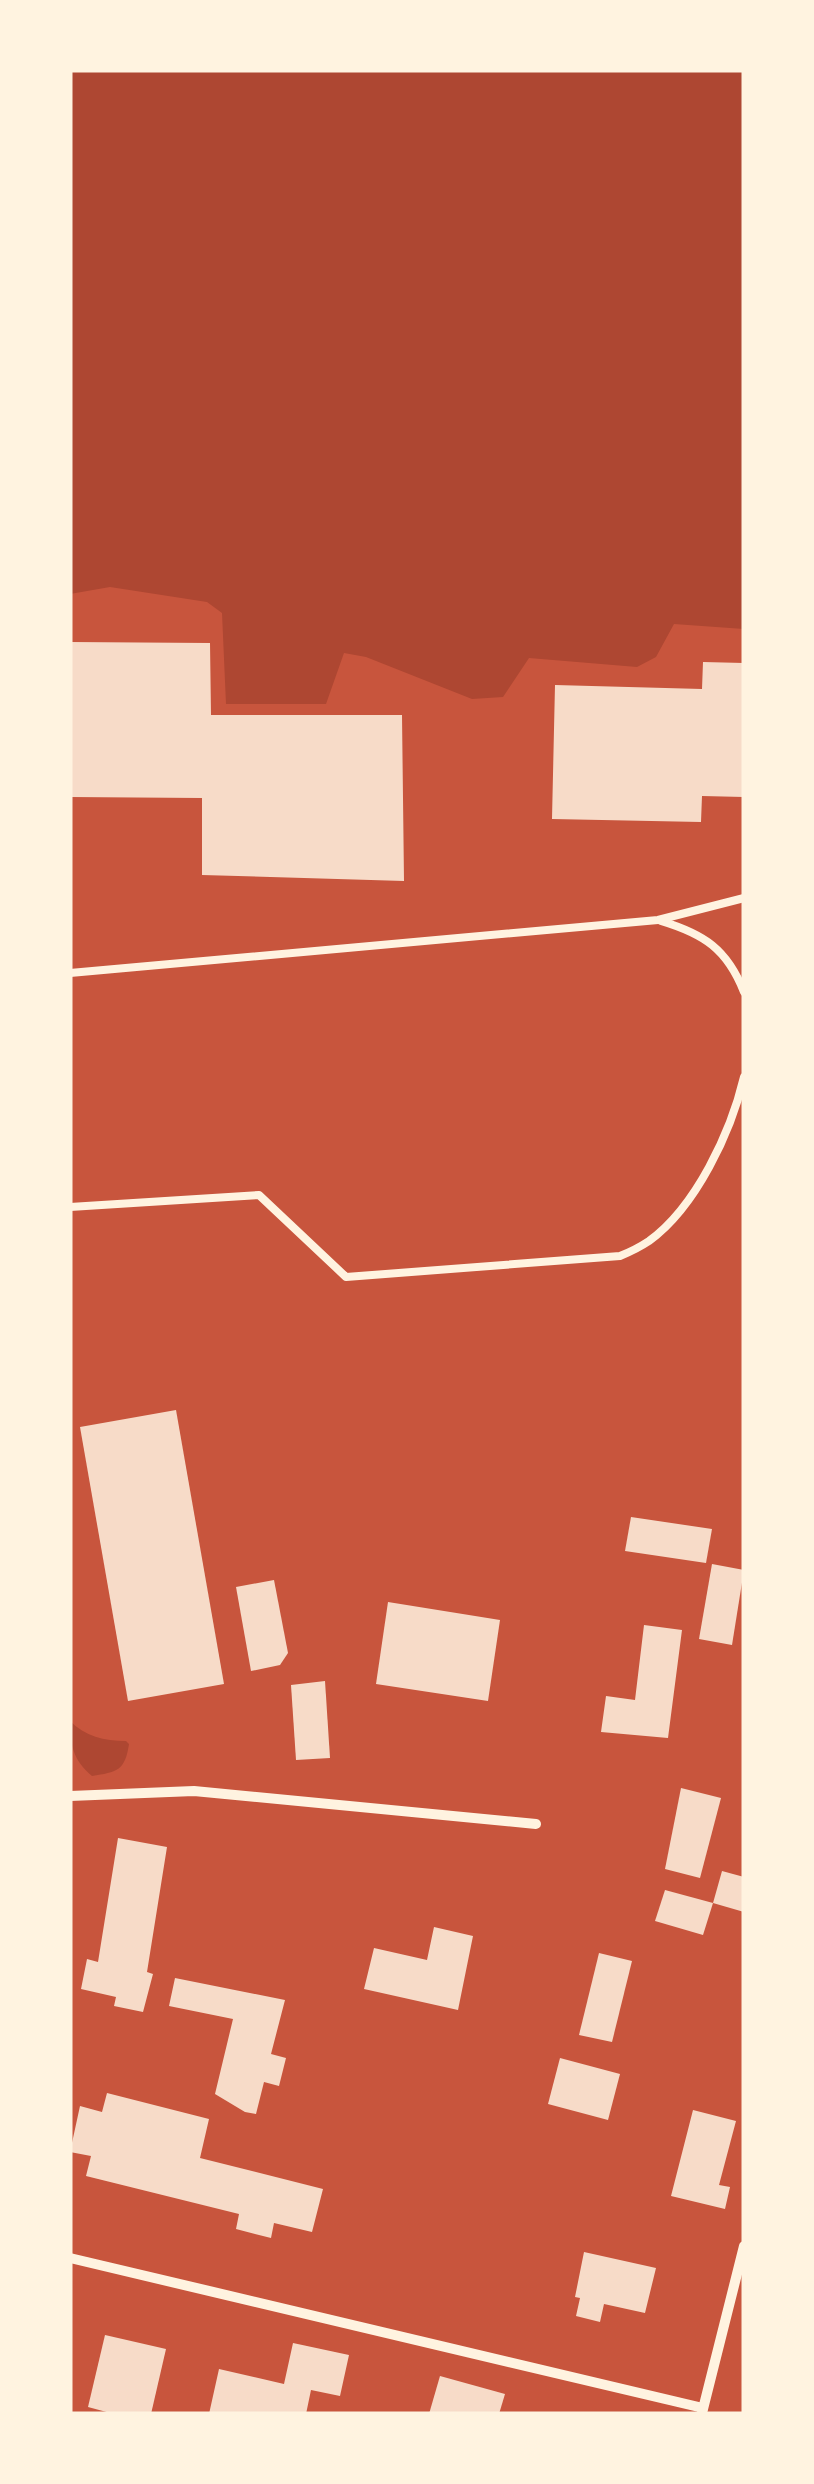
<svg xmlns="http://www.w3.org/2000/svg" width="814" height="2484" font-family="'Roboto Condensed',sans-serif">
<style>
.green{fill:#ae4732}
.building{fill:#f7dbc8}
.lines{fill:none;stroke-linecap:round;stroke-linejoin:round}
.service{stroke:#fff3e0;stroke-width:8}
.minor{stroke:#fff3e0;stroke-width:10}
</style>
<rect width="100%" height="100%" fill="#c8553d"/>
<!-- green -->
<g class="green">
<path d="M 70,70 L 744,70 L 744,629 L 674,624 L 656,657 L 637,667 L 529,658 L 503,697 L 472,699 L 366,657 L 344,653 L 326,704 L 226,704 L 222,613 L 207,602 L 110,587 L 70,594 Z"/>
<path d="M 70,1721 C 85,1736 104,1741 126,1741 L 129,1744 C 125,1771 117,1772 92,1776 C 73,1760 70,1745 70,1721 Z"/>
</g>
<!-- building -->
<g class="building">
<path d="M 70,642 L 210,643 L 211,715 L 402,715 L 404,881 L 202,875 L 202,798 L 70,797 Z"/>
<path d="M 703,662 L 744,663 L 744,797 L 702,796 L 701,822 L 552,819 L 555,685 L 702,689 Z"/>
<path d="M 176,1410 L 224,1684 L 128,1701 L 80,1427 Z"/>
<path d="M 631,1517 L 712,1529 L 706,1563 L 625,1551 Z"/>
<path d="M 712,1564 L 744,1570 L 732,1645 L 699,1639 Z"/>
<path d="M 274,1580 L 288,1653 L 280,1665 L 251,1671 L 236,1587 Z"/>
<path d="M 388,1602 L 500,1620 L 488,1701 L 376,1684 Z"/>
<path d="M 644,1625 L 682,1630 L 668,1738 L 601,1732 L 606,1696 L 635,1700 Z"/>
<path d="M 325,1681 L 330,1758 L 296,1760 L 291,1685 Z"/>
<path d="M 681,1788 L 721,1798 L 700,1878 L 665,1869 Z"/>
<path d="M 118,1838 L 167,1847 L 147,1972 L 153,1974 L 143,2012 L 114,2006 L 116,1997 L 81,1989 L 87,1959 L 98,1962 Z"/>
<path d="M 722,1871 L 744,1877 L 744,1912 L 713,1903 Z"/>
<path d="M 665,1890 L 713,1903 L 703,1935 L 655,1921 Z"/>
<path d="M 434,1927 L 473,1936 L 458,2010 L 364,1989 L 374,1948 L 427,1960 Z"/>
<path d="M 599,1953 L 632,1961 L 612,2042 L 579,2035 Z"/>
<path d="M 175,1978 L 285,2000 L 271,2054 L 286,2058 L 279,2086 L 264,2082 L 256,2114 L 245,2112 L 215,2094 L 233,2019 L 169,2006 Z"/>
<path d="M 560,2058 L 620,2074 L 608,2120 L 548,2104 Z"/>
<path d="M 107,2093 L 209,2119 L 200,2158 L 323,2189 L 312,2232 L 274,2223 L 271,2238 L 236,2229 L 239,2214 L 86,2176 L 91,2156 L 70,2152 L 80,2106 L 102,2112 Z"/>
<path d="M 693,2110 L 736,2121 L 719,2185 L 730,2187 L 725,2209 L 671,2196 Z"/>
<path d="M 584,2252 L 656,2268 L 645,2313 L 604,2304 L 600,2322 L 576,2316 L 580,2298 L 575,2297 Z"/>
<path d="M 105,2335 L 166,2349 L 151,2414 L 114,2414 L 88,2407 Z"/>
<path d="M 293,2343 L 349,2355 L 340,2396 L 311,2390 L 306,2414 L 209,2414 L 219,2369 L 284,2384 Z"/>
<path d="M 440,2376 L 505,2394 L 499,2414 L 429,2414 Z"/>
</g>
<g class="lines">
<!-- service -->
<g class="service">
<path d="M 661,921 C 704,934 727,949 744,992"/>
<path d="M 70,973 L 658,920 L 744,898"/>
<path d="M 70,1207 L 259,1195 L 346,1277 L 620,1256 C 630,1252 640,1247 649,1241 C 696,1207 731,1132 744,1077"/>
</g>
<!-- minor -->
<g class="minor">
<path d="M 70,1796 L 194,1791 L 536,1824"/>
<path d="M 70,2258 L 703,2408"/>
<path d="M 702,2413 L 744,2246"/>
</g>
</g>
<!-- border -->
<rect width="814" height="2484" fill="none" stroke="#fff3e0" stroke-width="145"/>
</svg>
